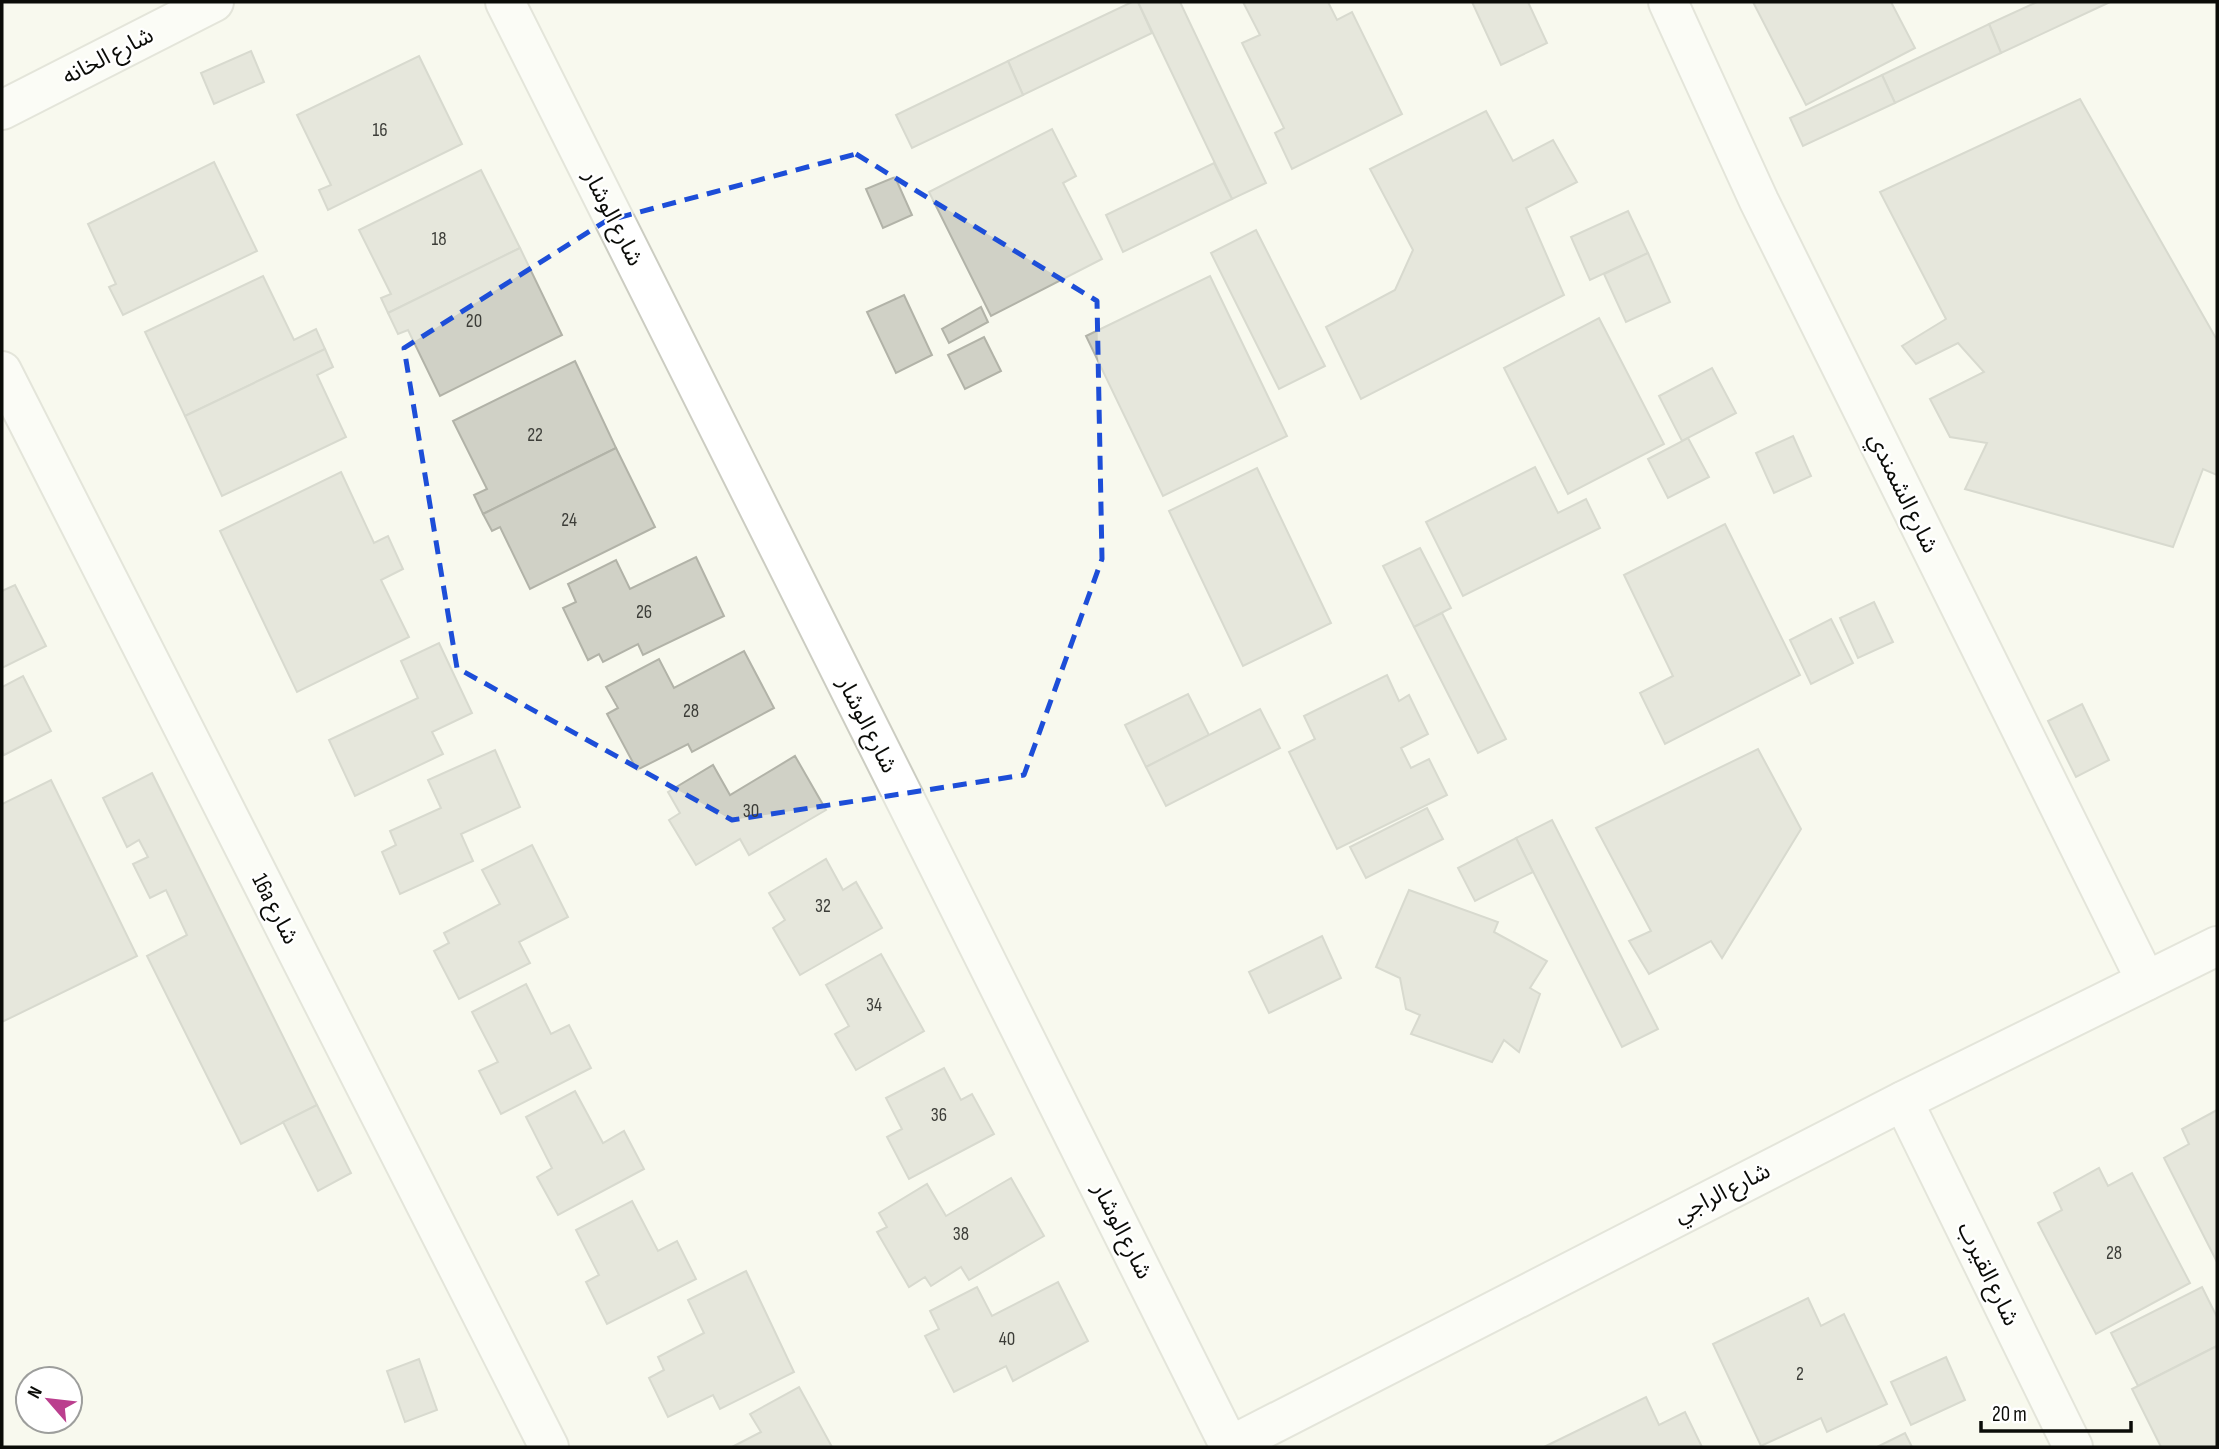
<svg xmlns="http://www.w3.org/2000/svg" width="2219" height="1449" font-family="'Sofia Sans Condensed','Noto Sans Arabic',sans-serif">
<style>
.building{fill:#d0d1c6;stroke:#b2b3a8;stroke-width:2}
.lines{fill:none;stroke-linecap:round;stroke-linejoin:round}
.street-casing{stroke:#cccdc2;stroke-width:42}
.street{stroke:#fff;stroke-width:38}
.marked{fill:none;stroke:#1d4ed8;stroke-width:5;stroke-dasharray:14 9;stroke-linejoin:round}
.labels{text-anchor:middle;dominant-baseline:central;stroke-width:5;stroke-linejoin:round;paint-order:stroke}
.number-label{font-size:19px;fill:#3c3d38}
.street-label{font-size:23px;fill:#0b0c08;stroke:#fff}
</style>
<rect width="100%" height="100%" fill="#f8f9ee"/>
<!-- building -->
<g class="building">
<path d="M 1132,2 L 1138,2 L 1152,33 L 1023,95 L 1008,61 Z"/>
<path d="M 1138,2 L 1180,2 L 1266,183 L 1232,199 Z"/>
<path d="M 1243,2 L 1328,2 L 1337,20 L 1352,12 L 1402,114 L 1292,169 L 1275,133 L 1284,128 L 1242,43 L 1260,35 Z"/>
<path d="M 1472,2 L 1528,2 L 1547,43 L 1501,65 Z"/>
<path d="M 1753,2 L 1891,2 L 1915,48 L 1806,105 Z"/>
<path d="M 2037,2 L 2110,2 L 2001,53 L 1989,24 Z"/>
<path d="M 1989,24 L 2001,53 L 1895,103 L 1882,75 Z"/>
<path d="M 251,51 L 264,82 L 214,104 L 201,73 Z"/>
<path d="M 419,56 L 462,144 L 328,210 L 319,190 L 331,185 L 297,115 Z"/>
<path d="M 1008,61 L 1023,95 L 912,148 L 896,115 Z"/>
<path d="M 1882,75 L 1895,103 L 1803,146 L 1790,118 Z"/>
<path d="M 2080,99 L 2217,340 L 2217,475 L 2203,469 L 2173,547 L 1965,489 L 1987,443 L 1950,437 L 1930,399 L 1984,372 L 1958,343 L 1916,364 L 1902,346 L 1946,319 L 1880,192 Z"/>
<path d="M 1486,111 L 1513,161 L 1553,140 L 1577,182 L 1526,208 L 1564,295 L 1361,399 L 1326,327 L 1395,290 L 1413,250 L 1370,169 Z"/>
<path d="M 1052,129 L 1076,176 L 1063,183 L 1102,259 L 991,316 L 929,192 Z"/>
<path d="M 214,162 L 257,251 L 123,315 L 109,287 L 116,284 L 88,224 Z"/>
<path d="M 1214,163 L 1232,199 L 1123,252 L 1106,215 Z"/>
<path d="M 481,170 L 520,248 L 388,313 L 381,298 L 391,294 L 359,230 Z"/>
<path d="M 895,177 L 912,215 L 883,228 L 866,189 Z"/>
<path d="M 1628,211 L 1648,253 L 1590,280 L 1571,237 Z"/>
<path d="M 1256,230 L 1325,366 L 1279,389 L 1211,253 Z"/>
<path d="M 520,248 L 562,335 L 440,396 L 408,330 L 398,334 L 388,313 Z"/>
<path d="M 1648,253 L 1670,302 L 1626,322 L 1604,274 Z"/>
<path d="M 263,276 L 294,340 L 316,329 L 325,349 L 185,416 L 145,332 Z"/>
<path d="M 1210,276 L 1287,436 L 1163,496 L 1086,336 Z"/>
<path d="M 904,295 L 932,355 L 896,373 L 867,312 Z"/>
<path d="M 981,307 L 988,322 L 949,343 L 942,329 Z"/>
<path d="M 1599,318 L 1664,444 L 1568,494 L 1504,368 Z"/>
<path d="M 984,337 L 1001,371 L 965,389 L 948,355 Z"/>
<path d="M 325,349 L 333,367 L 317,375 L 346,437 L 222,496 L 185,416 Z"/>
<path d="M 575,361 L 616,448 L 483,514 L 474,495 L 487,489 L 453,421 Z"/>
<path d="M 1712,368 L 1736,413 L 1682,441 L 1659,396 Z"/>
<path d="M 1793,436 L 1811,476 L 1774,493 L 1756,453 Z"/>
<path d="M 1688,438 L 1709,477 L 1668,498 L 1648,459 Z"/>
<path d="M 616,448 L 655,527 L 530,589 L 500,527 L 492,531 L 483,514 Z"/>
<path d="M 1535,467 L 1558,513 L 1586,499 L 1600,528 L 1463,596 L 1426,522 Z"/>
<path d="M 1257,468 L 1331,623 L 1243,666 L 1169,511 Z"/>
<path d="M 341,472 L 374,543 L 388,536 L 403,569 L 381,580 L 409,637 L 297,692 L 220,531 Z"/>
<path d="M 1725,524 L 1800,675 L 1665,744 L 1640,693 L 1673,676 L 1624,575 Z"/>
<path d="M 1420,548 L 1451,608 L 1414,627 L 1383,566 Z"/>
<path d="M 696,557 L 724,616 L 643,655 L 638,644 L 603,662 L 599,654 L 588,660 L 563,608 L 576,602 L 568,584 L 616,560 L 630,589 Z"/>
<path d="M 15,585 L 46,646 L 2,668 L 2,591 Z"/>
<path d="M 1874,602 L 1893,642 L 1858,658 L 1840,618 Z"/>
<path d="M 1442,613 L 1506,739 L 1478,753 L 1414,627 Z"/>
<path d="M 1831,619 L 1853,663 L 1811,684 L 1790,640 Z"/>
<path d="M 439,643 L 472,713 L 432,732 L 443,754 L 355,796 L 329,740 L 418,698 L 401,661 Z"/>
<path d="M 744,651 L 774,708 L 692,752 L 688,744 L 637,770 L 607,714 L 618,708 L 606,687 L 659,659 L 674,688 Z"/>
<path d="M 1387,675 L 1399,701 L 1409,695 L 1428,734 L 1401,748 L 1411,768 L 1429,759 L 1447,795 L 1337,849 L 1289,752 L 1315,739 L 1304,716 Z"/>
<path d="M 23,676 L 51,731 L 4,755 L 2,750 L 2,687 Z"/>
<path d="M 1188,694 L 1209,735 L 1146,767 L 1125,725 Z"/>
<path d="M 2082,704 L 2109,760 L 2076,777 L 2048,721 Z"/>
<path d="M 1260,709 L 1280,748 L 1166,806 L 1146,767 Z"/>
<path d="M 1758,749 L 1801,829 L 1722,958 L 1711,941 L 1649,974 L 1629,941 L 1651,931 L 1596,828 Z"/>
<path d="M 495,750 L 520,807 L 461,834 L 473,861 L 400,894 L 382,852 L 396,845 L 390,831 L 441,808 L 428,780 Z"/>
<path d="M 795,756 L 826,810 L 749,855 L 740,839 L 696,865 L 669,820 L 680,813 L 668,792 L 713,765 L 730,795 Z"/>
<path d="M 152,773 L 317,1105 L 241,1144 L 147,956 L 187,935 L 166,890 L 150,898 L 133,864 L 148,857 L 139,840 L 127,847 L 103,798 Z"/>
<path d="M 51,780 L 137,956 L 2,1022 L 2,804 Z"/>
<path d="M 1427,808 L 1443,839 L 1366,878 L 1350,847 Z"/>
<path d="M 1552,820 L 1658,1029 L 1622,1047 L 1516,838 Z"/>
<path d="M 1516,838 L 1533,872 L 1475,901 L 1458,868 Z"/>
<path d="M 532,845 L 568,917 L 519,942 L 530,963 L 459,999 L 434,951 L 449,943 L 444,933 L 500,904 L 482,870 Z"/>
<path d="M 826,859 L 843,890 L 856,882 L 882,928 L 800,975 L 773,928 L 785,920 L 769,893 Z"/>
<path d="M 1409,890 L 1498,922 L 1494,932 L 1547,961 L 1530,988 L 1540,994 L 1519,1052 L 1504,1040 L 1492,1062 L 1411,1034 L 1420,1015 L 1406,1009 L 1400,978 L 1376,967 Z"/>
<path d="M 1322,936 L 1341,978 L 1269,1013 L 1249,972 Z"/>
<path d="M 881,954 L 924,1031 L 856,1070 L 835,1034 L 849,1026 L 826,985 Z"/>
<path d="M 526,984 L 551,1034 L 569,1025 L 591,1068 L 501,1114 L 479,1071 L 498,1062 L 472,1012 Z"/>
<path d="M 944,1068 L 961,1100 L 972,1094 L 994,1134 L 909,1179 L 887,1137 L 902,1129 L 886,1098 Z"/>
<path d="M 575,1091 L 603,1143 L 624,1131 L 644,1169 L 558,1215 L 537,1177 L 552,1168 L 526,1117 Z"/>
<path d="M 317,1105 L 351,1173 L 318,1191 L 283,1122 Z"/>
<path d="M 2217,1110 L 2217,1262 L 2164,1158 L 2189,1144 L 2182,1129 Z"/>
<path d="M 2099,1168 L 2108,1186 L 2132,1173 L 2190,1283 L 2096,1334 L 2038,1223 L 2062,1210 L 2054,1193 Z"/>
<path d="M 1011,1178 L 1044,1236 L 969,1280 L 961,1267 L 931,1286 L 925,1277 L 909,1287 L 877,1232 L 887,1227 L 879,1213 L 927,1184 L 946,1216 Z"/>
<path d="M 632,1201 L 658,1251 L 677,1241 L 696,1279 L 607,1324 L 586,1282 L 599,1275 L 576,1230 Z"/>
<path d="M 746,1271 L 794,1372 L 720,1409 L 713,1395 L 668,1417 L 649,1378 L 664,1370 L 658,1357 L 704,1333 L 688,1300 Z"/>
<path d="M 1058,1282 L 1088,1341 L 1013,1381 L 1006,1366 L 954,1392 L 925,1336 L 939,1329 L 930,1311 L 977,1287 L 992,1316 Z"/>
<path d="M 2202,1287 L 2217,1317 L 2217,1346 L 2138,1386 L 2111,1333 Z"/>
<path d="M 1808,1298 L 1821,1326 L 1844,1314 L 1887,1404 L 1827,1432 L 1821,1418 L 1761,1446 L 1713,1344 Z"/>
<path d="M 2217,1346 L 2217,1447 L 2161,1447 L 2132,1389 Z"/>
<path d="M 1946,1357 L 1965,1400 L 1911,1425 L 1891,1382 Z"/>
<path d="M 419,1359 L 437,1410 L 405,1422 L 387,1371 Z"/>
<path d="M 799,1387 L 832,1447 L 732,1447 L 761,1432 L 750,1414 Z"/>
<path d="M 1646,1397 L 1659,1425 L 1685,1412 L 1702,1447 L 1544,1447 Z"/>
<path d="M 1905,1433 L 1912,1447 L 1877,1447 Z"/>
</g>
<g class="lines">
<!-- street casing -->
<g class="street-casing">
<g id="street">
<path d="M 505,2 L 1230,1447"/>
<path d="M 1668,2 L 1759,201 L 2146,981"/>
<path d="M 2,110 L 214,2"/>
<path d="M 2,371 L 549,1447"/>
<path d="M 1903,1101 L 2073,1447"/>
<path d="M 1230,1446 L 1903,1101 L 2217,946"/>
</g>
</g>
<!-- street -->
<use href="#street" class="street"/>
</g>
<!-- marked area -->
<path d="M0 0H2219V1449H0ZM 856,154 L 1097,301 L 1102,559 L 1024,775 L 732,820 L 457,668 L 404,348 L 606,221 Z" fill="#f8f9ee" fill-opacity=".55" fill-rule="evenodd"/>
<path class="marked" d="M 856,154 L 1097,301 L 1102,559 L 1024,775 L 732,820 L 457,668 L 404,348 L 606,221 Z"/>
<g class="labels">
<!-- number labels -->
<g class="number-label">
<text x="380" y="130">16</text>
<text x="439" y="239">18</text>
<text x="474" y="321">20</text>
<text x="535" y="435">22</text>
<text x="569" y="520">24</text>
<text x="644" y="612">26</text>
<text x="691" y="711">28</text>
<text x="751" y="811">30</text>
<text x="823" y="906">32</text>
<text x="874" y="1005">34</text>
<text x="939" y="1115">36</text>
<text x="961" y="1234">38</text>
<text x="2114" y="1253">28</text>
<text x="1007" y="1339">40</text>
<text x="1800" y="1374">2</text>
</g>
<!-- street labels -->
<g class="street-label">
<text transform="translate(108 56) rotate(-27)">شارع الخانه</text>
<text transform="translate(613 218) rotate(63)">شارع الوشار</text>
<text transform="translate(1903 493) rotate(64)">شارع الشمندي</text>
<text transform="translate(867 725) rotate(63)">شارع الوشار</text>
<text transform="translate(275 909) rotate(63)">16a شارع</text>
<text transform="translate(1722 1193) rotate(-27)">شارع الراجي</text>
<text transform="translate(1122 1231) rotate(63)">شارع الوشار</text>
<text transform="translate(1988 1274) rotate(64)">شارع القيرب</text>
</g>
</g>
<!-- border -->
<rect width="2219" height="1449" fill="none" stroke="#0b0c08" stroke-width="7"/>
<!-- north arrow -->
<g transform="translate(49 1400) rotate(298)"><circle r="33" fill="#ffffff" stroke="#9d9e9c" stroke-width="2"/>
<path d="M0-5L12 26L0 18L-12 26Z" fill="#bb3f8e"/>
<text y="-10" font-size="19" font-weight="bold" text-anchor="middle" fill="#0b0c08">N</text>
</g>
<!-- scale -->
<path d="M1981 1421v10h150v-10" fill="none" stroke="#0b0c08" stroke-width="3.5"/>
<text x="1992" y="1421" font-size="21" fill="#0b0c08" stroke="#ffffff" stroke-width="5" paint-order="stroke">20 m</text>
</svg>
